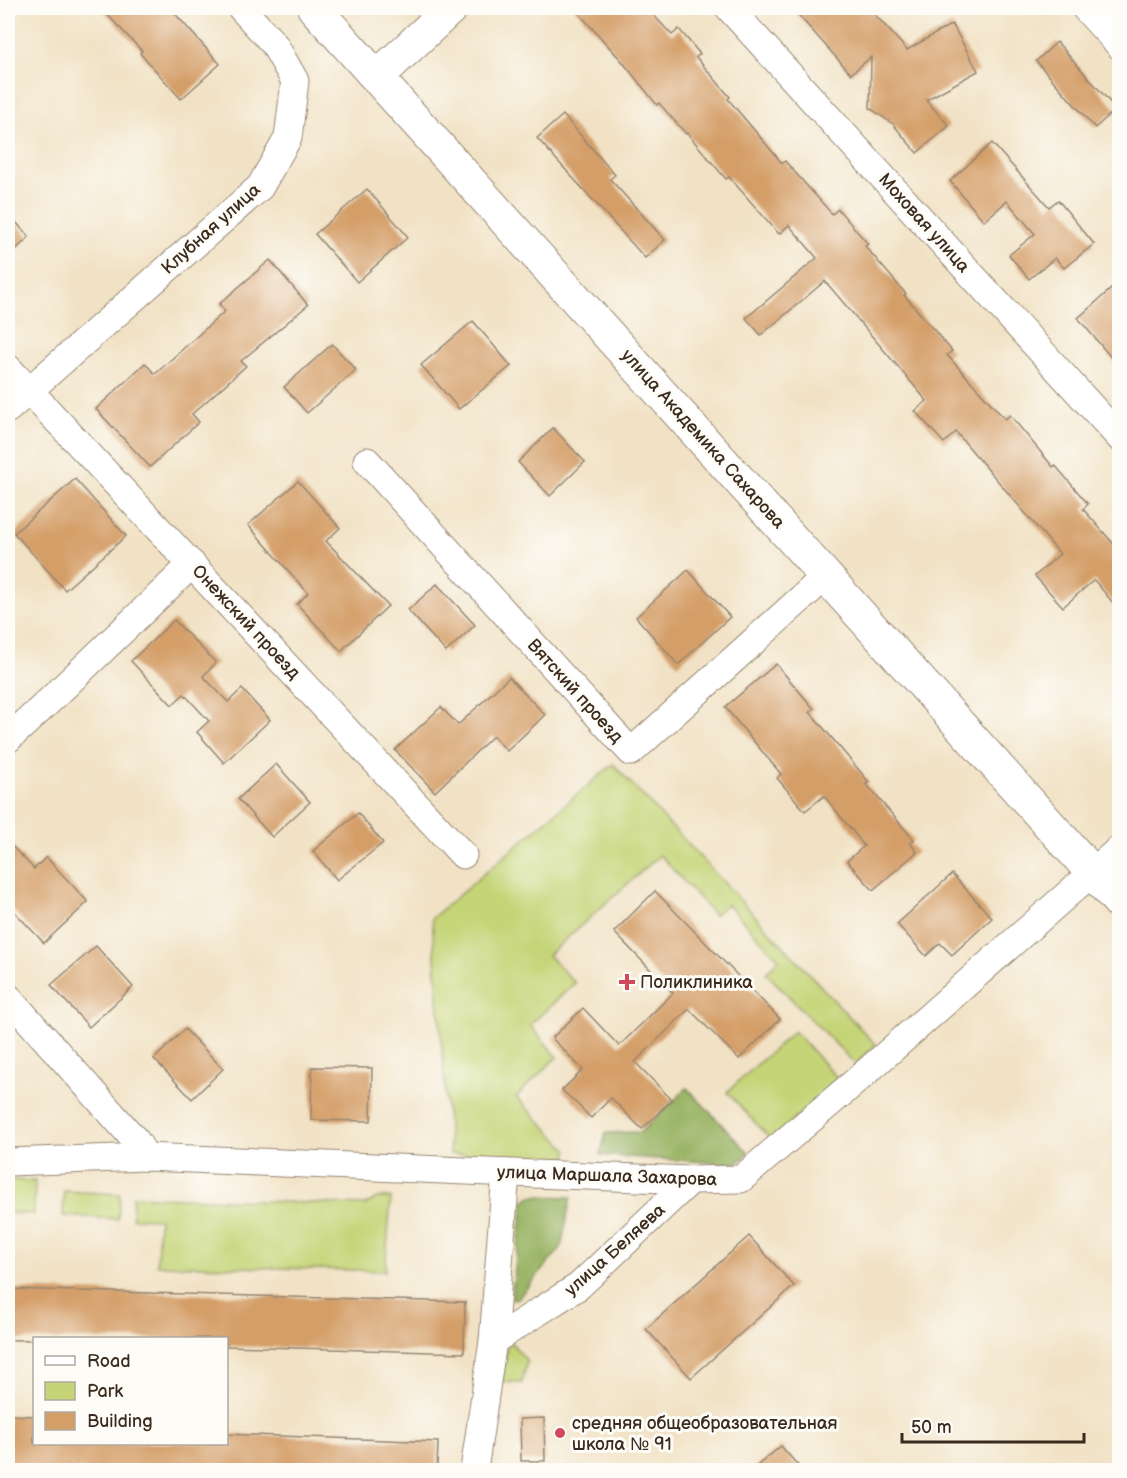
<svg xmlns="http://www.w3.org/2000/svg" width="1127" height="1478" font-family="'Balsamiq Sans',sans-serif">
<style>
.green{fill:#c4d476;stroke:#807f4a;stroke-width:1.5}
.forest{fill:#9bb667;stroke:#6b7042;stroke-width:1.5}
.building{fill:#d49e67}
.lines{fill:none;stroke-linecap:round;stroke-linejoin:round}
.street-casing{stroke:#968672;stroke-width:29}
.secondary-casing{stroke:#968672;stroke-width:35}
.street{stroke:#fff;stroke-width:27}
.secondary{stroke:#fff;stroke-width:33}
.poi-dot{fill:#d1495b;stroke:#fdfcf7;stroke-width:2}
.labels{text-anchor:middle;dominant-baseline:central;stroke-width:6;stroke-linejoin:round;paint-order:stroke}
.street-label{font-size:18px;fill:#3b2a1e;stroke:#fdfcf7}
.poi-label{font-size:18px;fill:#3b2a1e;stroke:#fdfcf7;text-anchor:start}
</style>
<rect width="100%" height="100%" fill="#fdfcf7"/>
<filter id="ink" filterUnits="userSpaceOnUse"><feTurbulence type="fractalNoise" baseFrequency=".0167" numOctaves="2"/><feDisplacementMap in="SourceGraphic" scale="12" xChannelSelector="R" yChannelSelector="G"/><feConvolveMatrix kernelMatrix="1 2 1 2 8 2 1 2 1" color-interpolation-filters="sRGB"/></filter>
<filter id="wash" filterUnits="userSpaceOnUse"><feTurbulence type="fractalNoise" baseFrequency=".008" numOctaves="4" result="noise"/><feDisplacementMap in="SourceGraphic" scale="24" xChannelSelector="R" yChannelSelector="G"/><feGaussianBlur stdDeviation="1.35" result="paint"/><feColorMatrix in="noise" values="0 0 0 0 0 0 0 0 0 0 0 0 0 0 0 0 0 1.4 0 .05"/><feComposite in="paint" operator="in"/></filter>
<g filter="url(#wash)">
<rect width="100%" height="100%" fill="#f1e2c5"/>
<!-- green -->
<g class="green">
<path d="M 613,764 L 876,1045 L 855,1064 L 766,973 L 779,959 L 727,904 L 714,915 L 660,855 L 548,955 L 575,983 L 530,1025 L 557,1057 L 516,1097 L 568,1150 L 567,1159 L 450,1154 L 432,918 Z"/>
<path d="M 794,1031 L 838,1079 L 771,1140 L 727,1092 Z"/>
<path d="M 8,1180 L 35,1181 L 34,1214 L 8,1213 Z"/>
<path d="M 64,1191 L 120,1194 L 118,1219 L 63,1216 Z"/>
<path d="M 133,1196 L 365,1205 L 377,1198 L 391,1198 L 385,1271 L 157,1265 L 159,1219 L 132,1218 Z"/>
<path d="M 508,1339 L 527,1361 L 522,1383 L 502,1382 Z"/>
</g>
<!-- forest -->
<g class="forest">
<path d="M 687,1088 L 749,1153 L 736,1164 L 600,1155 L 606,1133 L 641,1132 Z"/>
<path d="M 531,1196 L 571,1197 L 561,1248 L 518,1298 L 511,1299 L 524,1201 Z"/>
</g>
<g id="blocks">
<!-- building -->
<g class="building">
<path d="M 101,8 L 170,8 L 220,64 L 181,99 L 140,53 L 142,51 Z"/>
<path d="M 574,8 L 647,8 L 672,35 L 679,29 L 700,54 L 696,57 L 730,97 L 728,99 L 782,163 L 785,161 L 832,214 L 838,209 L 868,244 L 865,246 L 906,294 L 904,295 L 952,351 L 947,355 L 1005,419 L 1010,415 L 1053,467 L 1055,465 L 1088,504 L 1083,509 L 1119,550 L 1119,610 L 1094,580 L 1063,607 L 1035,576 L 1060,554 L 956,432 L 944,443 L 915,411 L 927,401 L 825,281 L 761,335 L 746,318 L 817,258 L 789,225 L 779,234 L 729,177 L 726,179 L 687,133 L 686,134 L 659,103 L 657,105 L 621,60 Z"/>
<path d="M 792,8 L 869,8 L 907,50 L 952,24 L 978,71 L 926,100 L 949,126 L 917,153 L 893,124 L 870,108 L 871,57 L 851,74 Z"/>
<path d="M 1057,42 L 1116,109 L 1095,128 L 1036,61 Z"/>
<path d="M 563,115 L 615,175 L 610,179 L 665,240 L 645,258 L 537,138 Z"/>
<path d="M 992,143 L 1049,207 L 1058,200 L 1094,244 L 1064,268 L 1055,258 L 1029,279 L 1009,255 L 1035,234 L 1007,201 L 984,221 L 950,181 Z"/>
<path d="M 367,189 L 408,237 L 357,282 L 315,234 Z"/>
<path d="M 8,213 L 29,237 L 8,257 Z"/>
<path d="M 270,260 L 308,305 L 241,361 L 246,366 L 192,414 L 199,422 L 150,467 L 96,409 L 145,363 L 155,374 L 225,311 L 219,304 Z"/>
<path d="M 1119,282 L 1119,367 L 1078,318 Z"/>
<path d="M 473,321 L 511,366 L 459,409 L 421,365 Z"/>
<path d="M 332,344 L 356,370 L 307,413 L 284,387 Z"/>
<path d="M 553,428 L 585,462 L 550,496 L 518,462 Z"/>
<path d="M 75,479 L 126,536 L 65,590 L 14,533 Z"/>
<path d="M 298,481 L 340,528 L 326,541 L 388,606 L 341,651 L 297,604 L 308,593 L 248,525 Z"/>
<path d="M 688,570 L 730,617 L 678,665 L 636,617 Z"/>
<path d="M 437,584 L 475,625 L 446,652 L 408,610 Z"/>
<path d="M 174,620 L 216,663 L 203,676 L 228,702 L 242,689 L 270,720 L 224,763 L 197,732 L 209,721 L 184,694 L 172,705 L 131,661 Z"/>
<path d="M 776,664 L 814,709 L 810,712 L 869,782 L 866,784 L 914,840 L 910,843 L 917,852 L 873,890 L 847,861 L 864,846 L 855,834 L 824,796 L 805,811 L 777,778 L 781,774 L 725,707 Z"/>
<path d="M 509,677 L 545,715 L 507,751 L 493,736 L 435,792 L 395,750 L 441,707 L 458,725 Z"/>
<path d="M 276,764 L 310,802 L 272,837 L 238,799 Z"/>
<path d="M 358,813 L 383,843 L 337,880 L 313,851 Z"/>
<path d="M 8,842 L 34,869 L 46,857 L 88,902 L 44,943 L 8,905 Z"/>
<path d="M 952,874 L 992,918 L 952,955 L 940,943 L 926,956 L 897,924 Z"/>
<path d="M 655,891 L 780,1019 L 739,1059 L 689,1009 L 635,1062 L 672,1100 L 642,1129 L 611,1098 L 591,1118 L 577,1104 L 562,1090 L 583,1070 L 552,1038 L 583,1008 L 619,1046 L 673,993 L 614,932 Z"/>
<path d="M 96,946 L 133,987 L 89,1027 L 51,985 Z"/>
<path d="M 185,1029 L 223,1069 L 192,1099 L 154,1059 Z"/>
<path d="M 312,1067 L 372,1068 L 371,1121 L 311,1120 Z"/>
<path d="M 749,1236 L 794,1286 L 691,1378 L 646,1329 Z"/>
<path d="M 8,1289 L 465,1302 L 464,1353 L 226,1346 L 226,1338 L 8,1340 Z"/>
<path d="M 8,1415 L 34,1416 L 34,1443 L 226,1443 L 226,1434 L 438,1442 L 437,1470 L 8,1470 Z"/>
<path d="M 544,1418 L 545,1461 L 521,1461 L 520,1419 Z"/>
<path d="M 781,1446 L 802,1470 L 752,1470 Z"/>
</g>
</g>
</g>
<g filter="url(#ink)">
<use href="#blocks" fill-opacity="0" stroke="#968672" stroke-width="1.5"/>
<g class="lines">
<!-- street casing -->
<g class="street-casing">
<g id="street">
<path d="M 729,8 L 1120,438"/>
<path d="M 1085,8 L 1120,46"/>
<path d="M 8,368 L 463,855"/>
<path d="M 8,409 L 260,187 L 288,138 L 295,81 L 274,44 L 241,8"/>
<path d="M 367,461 L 631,752 L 826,576"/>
<path d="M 8,739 L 45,705 L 192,564"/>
<path d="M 8,997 L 136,1141 L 146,1157"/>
<path d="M 8,1162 L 146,1157 L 534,1174 L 691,1180 L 741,1179 L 856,1081 L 1120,848"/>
<path d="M 493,1341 L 506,1173"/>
<path d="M 474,1470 L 493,1341 L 579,1286 L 691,1180"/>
</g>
</g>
<!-- secondary casing -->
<g class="secondary-casing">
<g id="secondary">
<path d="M 314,8 L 1120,903"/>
<path d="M 377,77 L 451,8"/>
</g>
</g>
<!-- street -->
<use href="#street" class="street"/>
<!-- secondary -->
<use href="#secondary" class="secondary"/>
</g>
</g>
<!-- markers -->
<g class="poi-dot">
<path d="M624 973h6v6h6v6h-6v6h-6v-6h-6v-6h6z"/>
<circle cx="560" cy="1433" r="6"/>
</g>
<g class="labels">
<!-- street labels -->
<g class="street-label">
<text transform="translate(924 223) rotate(48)">Моховая улица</text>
<text transform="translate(211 229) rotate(-42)">Клубная улица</text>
<text transform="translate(703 439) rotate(48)">улица Академика Сахарова</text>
<text transform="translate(246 622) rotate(47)">Онежский проезд</text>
<text transform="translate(575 691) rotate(48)">Вятский проезд</text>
<text transform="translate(607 1176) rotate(2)">улица Маршала Захарова</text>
<text transform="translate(615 1250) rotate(-42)">улица Беляева</text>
</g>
<!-- poi labels -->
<g class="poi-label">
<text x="640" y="982">Поликлиника</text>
<text x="572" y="1423">средняя общеобразовательная<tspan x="572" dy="21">школа № 91</tspan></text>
</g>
</g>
<!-- margin -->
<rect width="1127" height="1478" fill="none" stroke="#fdfcf7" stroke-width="30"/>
<!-- legend -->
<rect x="33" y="1337" width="195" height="108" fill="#fdfcf7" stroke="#afa8a0" stroke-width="1.5"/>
<rect x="45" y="1356" width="30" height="9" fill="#ffffff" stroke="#afa8a0" stroke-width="1.5"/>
<text x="87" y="1367" font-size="18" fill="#3b2a1e">Road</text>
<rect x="45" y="1382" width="30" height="18" fill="#c4d476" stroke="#afa8a0" stroke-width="1.5"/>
<text x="87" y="1397" font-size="18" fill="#3b2a1e">Park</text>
<rect x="45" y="1412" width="30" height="18" fill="#d49e67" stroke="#afa8a0" stroke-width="1.5"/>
<text x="87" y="1427" font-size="18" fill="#3b2a1e">Building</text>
<!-- scale -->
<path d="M902 1433v9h182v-9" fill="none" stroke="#3b2a1e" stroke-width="3"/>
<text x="911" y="1433" font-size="18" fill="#3b2a1e" stroke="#fdfcf7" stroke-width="4.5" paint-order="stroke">50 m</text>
</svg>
